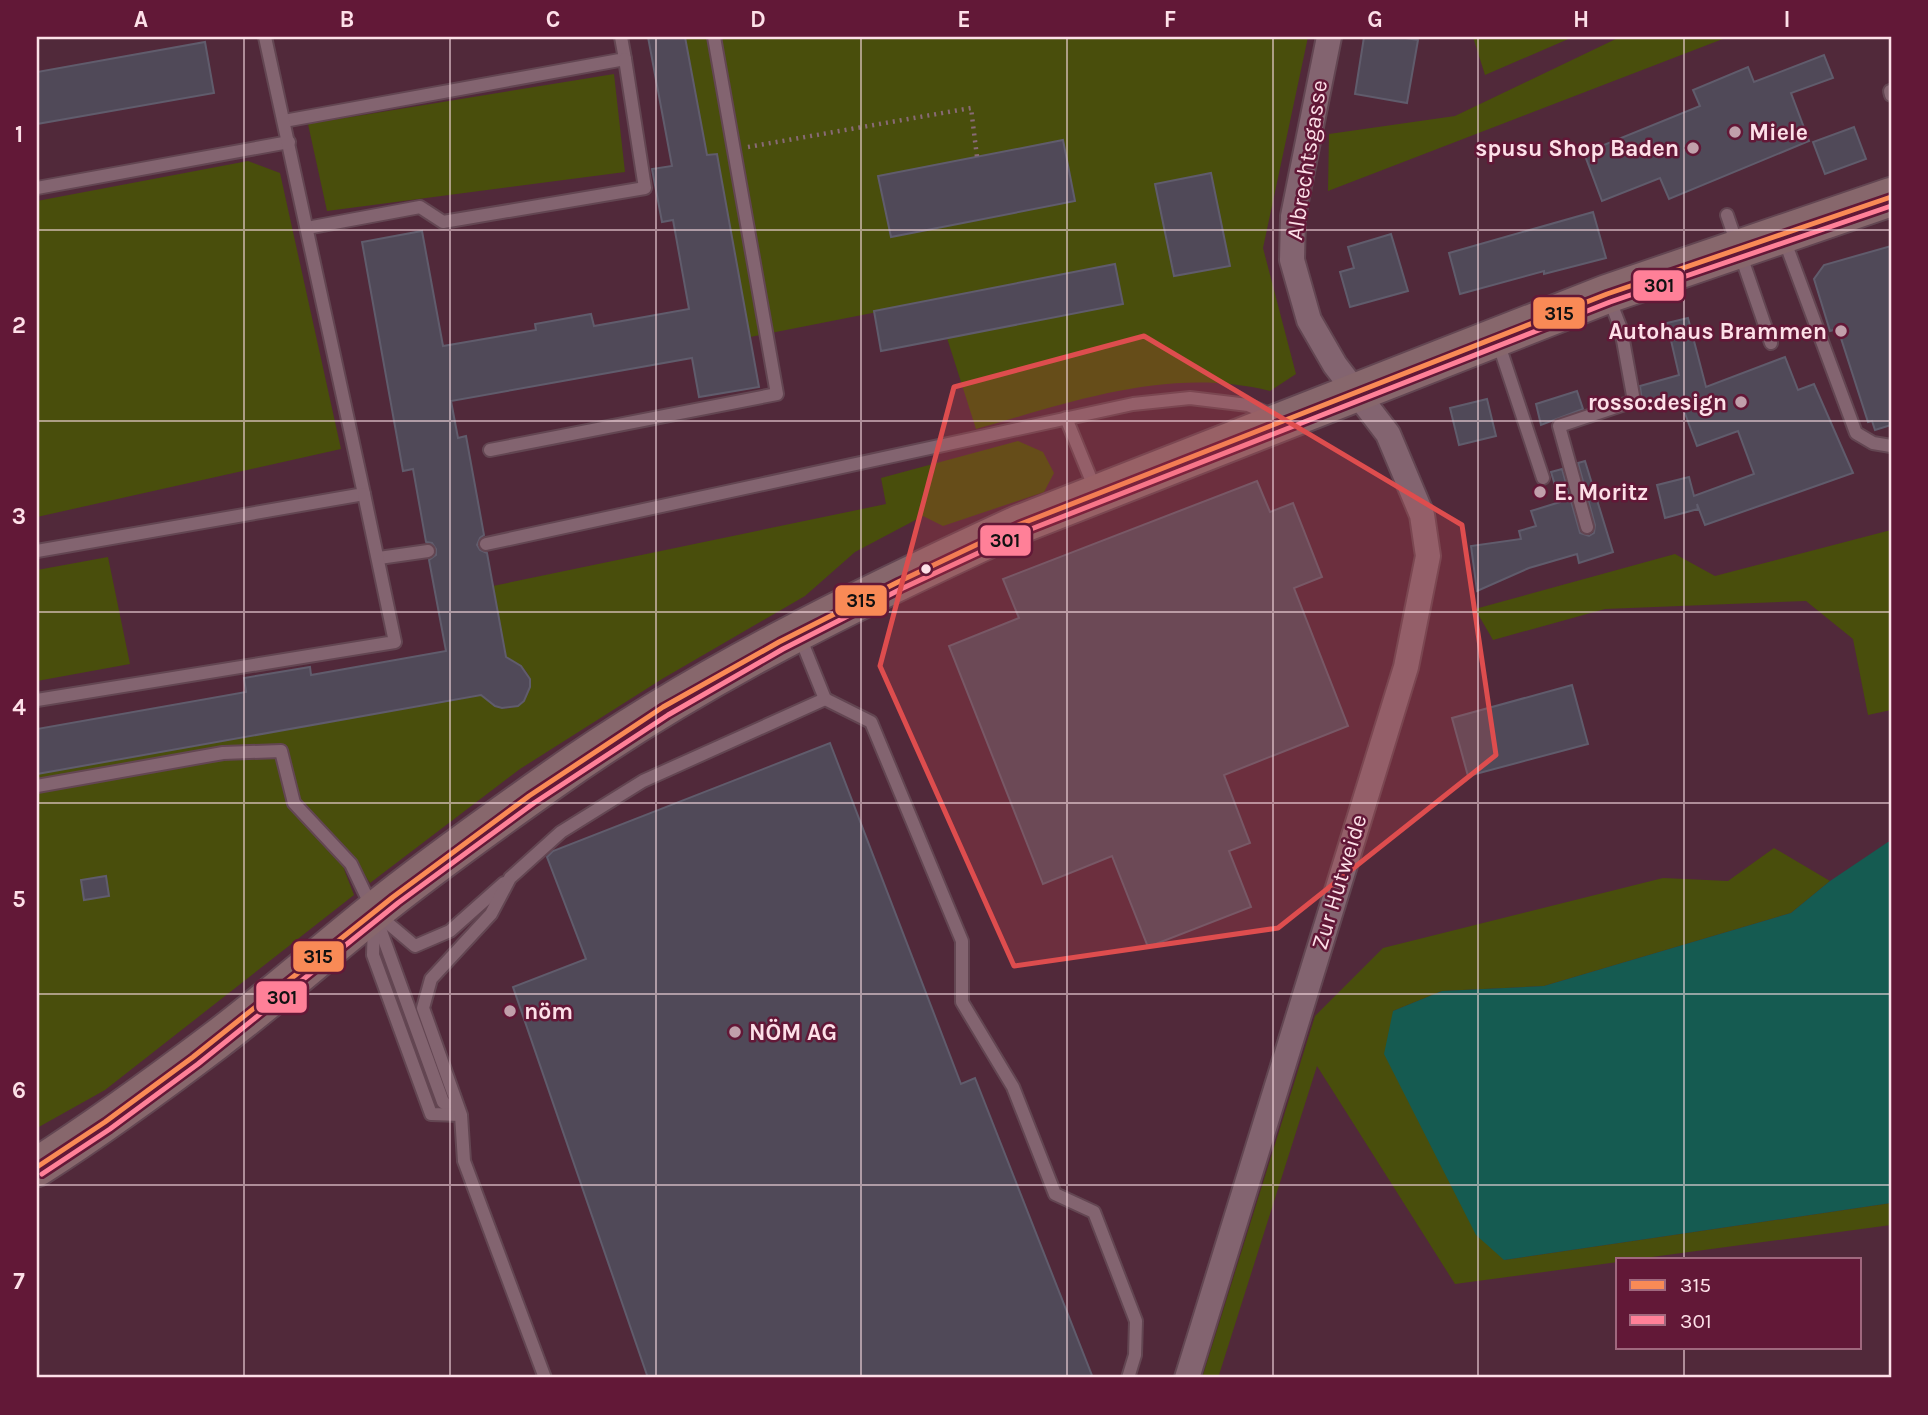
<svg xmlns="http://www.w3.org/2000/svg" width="1928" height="1415" font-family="Karla,sans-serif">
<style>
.green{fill:#494e0c}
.water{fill:#155b51}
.building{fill:#504958;stroke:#605c6c;stroke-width:2}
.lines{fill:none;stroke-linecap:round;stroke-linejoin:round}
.lane-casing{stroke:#634652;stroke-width:16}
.street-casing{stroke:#634652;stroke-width:28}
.primary-casing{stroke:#634652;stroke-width:42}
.path{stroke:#886a76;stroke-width:4.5;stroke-dasharray:2 5;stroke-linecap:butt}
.lane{stroke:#836470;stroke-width:12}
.street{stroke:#836470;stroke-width:24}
.primary{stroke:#87676c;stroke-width:38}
.bus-1-casing{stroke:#621837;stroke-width:10}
.bus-2-casing{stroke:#621837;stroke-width:10}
.bus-1{stroke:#f98a56;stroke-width:5}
.bus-2{stroke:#ff8098;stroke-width:5}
.marked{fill:#de4d4e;fill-opacity:0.2;stroke:#de4d4e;stroke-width:5;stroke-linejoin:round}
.grid{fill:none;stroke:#fde0e8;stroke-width:2;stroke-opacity:0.55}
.poi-dot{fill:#c1a0ab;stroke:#621837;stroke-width:2.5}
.bus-dot{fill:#fde0e8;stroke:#621837;stroke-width:2.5}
.labels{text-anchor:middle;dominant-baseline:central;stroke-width:5;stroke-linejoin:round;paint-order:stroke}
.poi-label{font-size:23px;font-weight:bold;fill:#fde0e8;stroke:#621837;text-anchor:start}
.street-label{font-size:23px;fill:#fde0e8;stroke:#621837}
.line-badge{stroke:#621837;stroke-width:2.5}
.pale-badge-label{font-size:19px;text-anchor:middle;font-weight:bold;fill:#111}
.neatline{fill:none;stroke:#fde0e8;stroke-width:2.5}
.grid-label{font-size:23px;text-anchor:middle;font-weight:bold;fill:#fde0e8}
</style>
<rect width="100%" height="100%" fill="#51293a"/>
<!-- green -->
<g class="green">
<path d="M 685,37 L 1308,37 L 1263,248 L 1296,374 L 1270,391 C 1169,366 1072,402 976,429 L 947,338 L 1123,303 L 1115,265 L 750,337 L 717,154 L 707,155 Z"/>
<path d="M 1473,37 L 1573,37 L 1485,75 Z"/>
<path d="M 1620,37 L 1728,37 L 1328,191 L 1329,134 L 1455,116 Z"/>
<path d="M 614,74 L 625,172 L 327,211 L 308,124 Z"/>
<path d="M 248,161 L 280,173 L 341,449 L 37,517 L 37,201 Z"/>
<path d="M 1018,441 L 1043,452 L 1054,473 L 1044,492 L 943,526 L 923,516 L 855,552 L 805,596 L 662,679 L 520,769 L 370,883 L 355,860 L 344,869 L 354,895 L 105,1090 L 37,1128 L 37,774 L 484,695 C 515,736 557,672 507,660 L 493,586 L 886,504 L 881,478 Z"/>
<path d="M 1891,530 L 1891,710 L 1868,715 L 1853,639 L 1806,601 L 1605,609 L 1493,640 L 1475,609 L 1675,554 L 1715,576 Z"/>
<path d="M 108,557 L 130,664 L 37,681 L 37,570 Z"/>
<path d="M 1774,848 L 1830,881 L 1791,913 L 1544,986 L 1442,991 L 1393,1011 L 1504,1260 L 1891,1203 L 1891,1225 L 1637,1259 L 1618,1259 L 1618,1262 L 1455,1284 L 1317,1066 L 1218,1378 L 1202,1378 L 1315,1016 L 1383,948 L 1663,878 L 1728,881 Z"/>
</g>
<!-- water -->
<path class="water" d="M 1888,842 L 1891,842 L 1891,1203 L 1504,1260 L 1476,1235 L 1384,1054 L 1393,1011 L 1442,991 L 1544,986 L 1791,913 L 1830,881 Z"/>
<!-- building -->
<g class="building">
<path d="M 648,37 L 685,37 L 707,155 L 717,154 L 759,387 L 699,397 L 692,358 L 451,401 L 458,438 L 466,436 L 484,535 L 480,538 L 477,545 L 480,550 L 487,553 L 506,657 L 521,666 L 530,679 L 530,687 L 524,701 L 518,706 L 502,708 L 495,706 L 481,695 L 37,774 L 37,729 L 246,692 L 244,678 L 310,667 L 311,675 L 446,651 L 429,560 L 436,555 L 436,549 L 432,543 L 426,542 L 413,469 L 403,471 L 362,242 L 422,231 L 443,346 L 536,330 L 535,324 L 591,314 L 594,326 L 689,309 L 673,220 L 662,222 L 652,169 L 672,166 Z"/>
<path d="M 1364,37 L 1399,37 L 1418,40 L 1407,103 L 1355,94 Z"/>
<path d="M 205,42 L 214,93 L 37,124 L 37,72 Z"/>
<path d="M 1824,55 L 1833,78 L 1791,93 L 1809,141 L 1669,199 L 1660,178 L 1602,201 L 1584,153 L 1700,106 L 1693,90 L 1748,67 L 1754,82 Z"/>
<path d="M 1854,127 L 1866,159 L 1825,174 L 1813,142 Z"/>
<path d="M 1063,140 L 1075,201 L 891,237 L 878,176 Z"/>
<path d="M 1211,173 L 1230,266 L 1174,276 L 1155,184 Z"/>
<path d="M 1593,212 L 1606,258 L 1544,274 L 1544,271 L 1460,294 L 1449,253 Z"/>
<path d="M 1391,234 L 1408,291 L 1350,307 L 1340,272 L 1354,268 L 1348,247 Z"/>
<path d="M 1891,246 L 1891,425 L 1875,430 L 1872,421 L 1868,422 L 1838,329 L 1830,331 L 1814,279 L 1824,265 Z"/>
<path d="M 1115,264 L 1123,304 L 881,351 L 874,311 Z"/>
<path d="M 1688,318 L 1706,387 L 1785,357 L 1798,390 L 1814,384 L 1853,473 L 1705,525 L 1697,504 L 1698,509 L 1665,518 L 1657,485 L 1689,477 L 1694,496 L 1754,474 L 1738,431 L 1697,446 L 1680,400 L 1643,409 L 1640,386 L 1679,375 L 1667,323 Z"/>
<path d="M 1577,391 L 1583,409 L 1541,425 L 1536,404 Z"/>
<path d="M 1487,399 L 1496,436 L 1459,445 L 1450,408 Z"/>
<path d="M 1585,461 L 1613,552 L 1579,563 L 1577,554 L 1529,568 L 1477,591 L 1471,546 L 1521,539 L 1519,531 L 1536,526 L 1531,511 L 1560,502 L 1551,472 L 1562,469 L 1580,533 L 1589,536 L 1594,533 L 1595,525 L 1578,463 Z"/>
<path d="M 1257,481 L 1270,512 L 1293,503 L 1322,577 L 1294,588 L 1348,726 L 1224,775 L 1250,843 L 1229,851 L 1251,907 L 1148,947 L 1112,856 L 1043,884 L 949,646 L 1019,618 L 1003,579 Z"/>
<path d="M 1572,685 L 1588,744 L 1468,776 L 1452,718 Z"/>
<path d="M 830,743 L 961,1084 L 975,1078 L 1093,1378 L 648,1378 L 513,987 L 586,959 L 547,857 L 553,851 Z"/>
<path d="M 106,876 L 109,896 L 84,900 L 81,880 Z"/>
</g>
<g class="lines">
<!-- lane casing -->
<g class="lane-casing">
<g id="lane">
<path d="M 1890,91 L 1891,95"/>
<path d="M 284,121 L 625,59 L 621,37"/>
<path d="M 37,188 L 289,142"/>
<path d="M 1727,215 L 1771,343"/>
<path d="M 307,228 L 420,207 L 443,222 L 645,188 L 625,59"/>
<path d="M 1784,239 L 1856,433 L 1873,443 L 1891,446"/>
<path d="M 1498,342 L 1543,478"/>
<path d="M 1066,418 L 1095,489"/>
<path d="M 490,450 L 777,394 L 714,37"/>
<path d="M 1587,527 L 1559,426 L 1634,401 L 1621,329 L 1609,298"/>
<path d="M 486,544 L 1133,404 L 1190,398 L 1248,405 L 1273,416"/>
<path d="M 37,551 L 364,494 L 265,37"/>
<path d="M 379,558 L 428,551"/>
<path d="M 825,699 L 871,722 L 962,941 L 962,1002 L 1013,1087 L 1055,1194 L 1094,1212 L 1136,1321 L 1135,1355 L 1128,1378"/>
<path d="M 37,700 L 395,642 L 364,494"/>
<path d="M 37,786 L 223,753 L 281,751 L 294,803 L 351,864 L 374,912 L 443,1102 L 460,1114"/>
<path d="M 377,914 L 415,946 L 450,931 L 504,883"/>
<path d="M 374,922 L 373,955 L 431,1114 L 460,1115"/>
<path d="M 545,1378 L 464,1161 L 461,1115 L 423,1008 L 431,979 L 491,914 L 510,878 L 561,832 L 643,781 L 825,699 L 800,637"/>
</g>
</g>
<!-- street casing -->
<g class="street-casing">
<path id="street" d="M 1187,1378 L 1406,667 L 1428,556 L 1422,515 L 1388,434 L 1335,365 L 1309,320 L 1292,260 L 1293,216 L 1329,37"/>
</g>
<!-- primary casing -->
<g class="primary-casing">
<path id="primary" d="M 37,1167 C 98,1128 157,1085 215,1041 C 269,1000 319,956 371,914 C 429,867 491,823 552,780 C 697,677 857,599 1018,525 L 1607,294 L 1891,197"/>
</g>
<!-- path -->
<path class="path" d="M 748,147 L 971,108 L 977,157"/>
<!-- lane -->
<use href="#lane" class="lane"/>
<!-- street -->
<use href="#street" class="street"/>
<!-- primary -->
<use href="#primary" class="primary"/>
<!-- bus-1 casing -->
<g class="bus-1-casing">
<path id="bus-1" d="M 37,1167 L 105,1122 L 193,1057 L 393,897 L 529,796 L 663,707 L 779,642 L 898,582 L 1018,525 L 1607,294 L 1891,197"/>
</g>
<!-- bus-2 casing -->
<g class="bus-2-casing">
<path id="bus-2" d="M 42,1174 L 110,1129 L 198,1064 L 398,903 L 534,803 L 668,715 L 783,649 L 901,589 L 1021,533 L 1610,302 L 1891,206"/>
</g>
<!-- bus-1 -->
<use href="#bus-1" class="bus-1"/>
<!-- bus-2 -->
<use href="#bus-2" class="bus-2"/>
</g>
<!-- marked area -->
<path class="marked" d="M 1144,336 L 1462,525 L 1496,755 L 1278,928 L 1014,966 L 880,666 L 954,387 Z"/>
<!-- grid -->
<path class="grid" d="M 244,37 L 244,1378M 450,37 L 450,1378M 656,37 L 656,1378M 861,37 L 861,1378M 1067,37 L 1067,1378M 1273,37 L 1273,1378M 1478,37 L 1478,1378M 1684,37 L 1684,1259M 37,230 L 1891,230M 37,421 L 1891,421M 37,612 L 1891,612M 37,803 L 1891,803M 37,994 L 1891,994M 37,1185 L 1891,1185M 1684,1347 L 1684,1378"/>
<!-- markers -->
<g class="poi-dot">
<circle cx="1735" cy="132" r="7"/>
<circle cx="1693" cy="148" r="7"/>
<circle cx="1841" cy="331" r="7"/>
<circle cx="1741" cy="402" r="7"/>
<circle cx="1540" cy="492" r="7"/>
<circle cx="510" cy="1011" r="7"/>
<circle cx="735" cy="1032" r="7"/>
</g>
<circle class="bus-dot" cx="926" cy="569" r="6"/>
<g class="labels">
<!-- poi labels -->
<g class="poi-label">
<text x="1749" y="132">Miele</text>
<text x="1679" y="148" text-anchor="end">spusu Shop Baden</text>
<text x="1827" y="331" text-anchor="end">Autohaus Brammen</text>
<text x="1727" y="402" text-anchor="end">rosso:design</text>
<text x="1554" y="492">E. Moritz</text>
<text x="524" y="1011">nöm</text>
<text x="749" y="1032">NÖM AG</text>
</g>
<!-- street labels -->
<g class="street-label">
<text transform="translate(1307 160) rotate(-81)">Albrechtsgasse</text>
<text transform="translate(1339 882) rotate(-73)">Zur Hutweide</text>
</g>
</g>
<g class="line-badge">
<rect x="1632" y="269" width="53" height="33" rx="7" fill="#ff8098"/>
<rect x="1532" y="296" width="54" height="34" rx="7" fill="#f98a56"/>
<rect x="979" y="524" width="53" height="33" rx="7" fill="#ff8098"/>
<rect x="834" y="584" width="54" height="33" rx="7" fill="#f98a56"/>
<rect x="292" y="940" width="53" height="33" rx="7" fill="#f98a56"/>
<rect x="255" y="980" width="53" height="34" rx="7" fill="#ff8098"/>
</g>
<g class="pale-badge-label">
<text x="1659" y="292">301</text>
<text x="1559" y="320">315</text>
<text x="1005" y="547">301</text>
<text x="861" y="607">315</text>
<text x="318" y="963">315</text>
<text x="282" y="1004">301</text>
</g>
<!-- border -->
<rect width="1928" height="1415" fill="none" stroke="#621837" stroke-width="77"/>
<!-- legend -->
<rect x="1616" y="1258" width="245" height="91" fill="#621837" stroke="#a0687e" stroke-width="2"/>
<rect x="1630" y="1280" width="35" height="10" fill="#f98a56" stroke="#a0687e" stroke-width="2"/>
<text x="1680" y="1292" font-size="21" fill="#fde0e8">315</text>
<rect x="1630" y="1315" width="35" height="10" fill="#ff8098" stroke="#a0687e" stroke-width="2"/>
<text x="1680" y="1328" font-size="21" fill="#fde0e8">301</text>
<rect x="38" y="38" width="1852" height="1338" class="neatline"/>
<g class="grid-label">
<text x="141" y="27">A</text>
<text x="347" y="27">B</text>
<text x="553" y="27">C</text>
<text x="758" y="27">D</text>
<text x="964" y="27">E</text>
<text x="1170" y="27">F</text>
<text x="1375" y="27">G</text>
<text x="1581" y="27">H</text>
<text x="1787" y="27">I</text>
<text x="19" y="142">1</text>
<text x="19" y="333">2</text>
<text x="19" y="524">3</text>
<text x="19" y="715">4</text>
<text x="19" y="907">5</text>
<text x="19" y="1098">6</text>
<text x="19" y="1289">7</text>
</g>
</svg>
